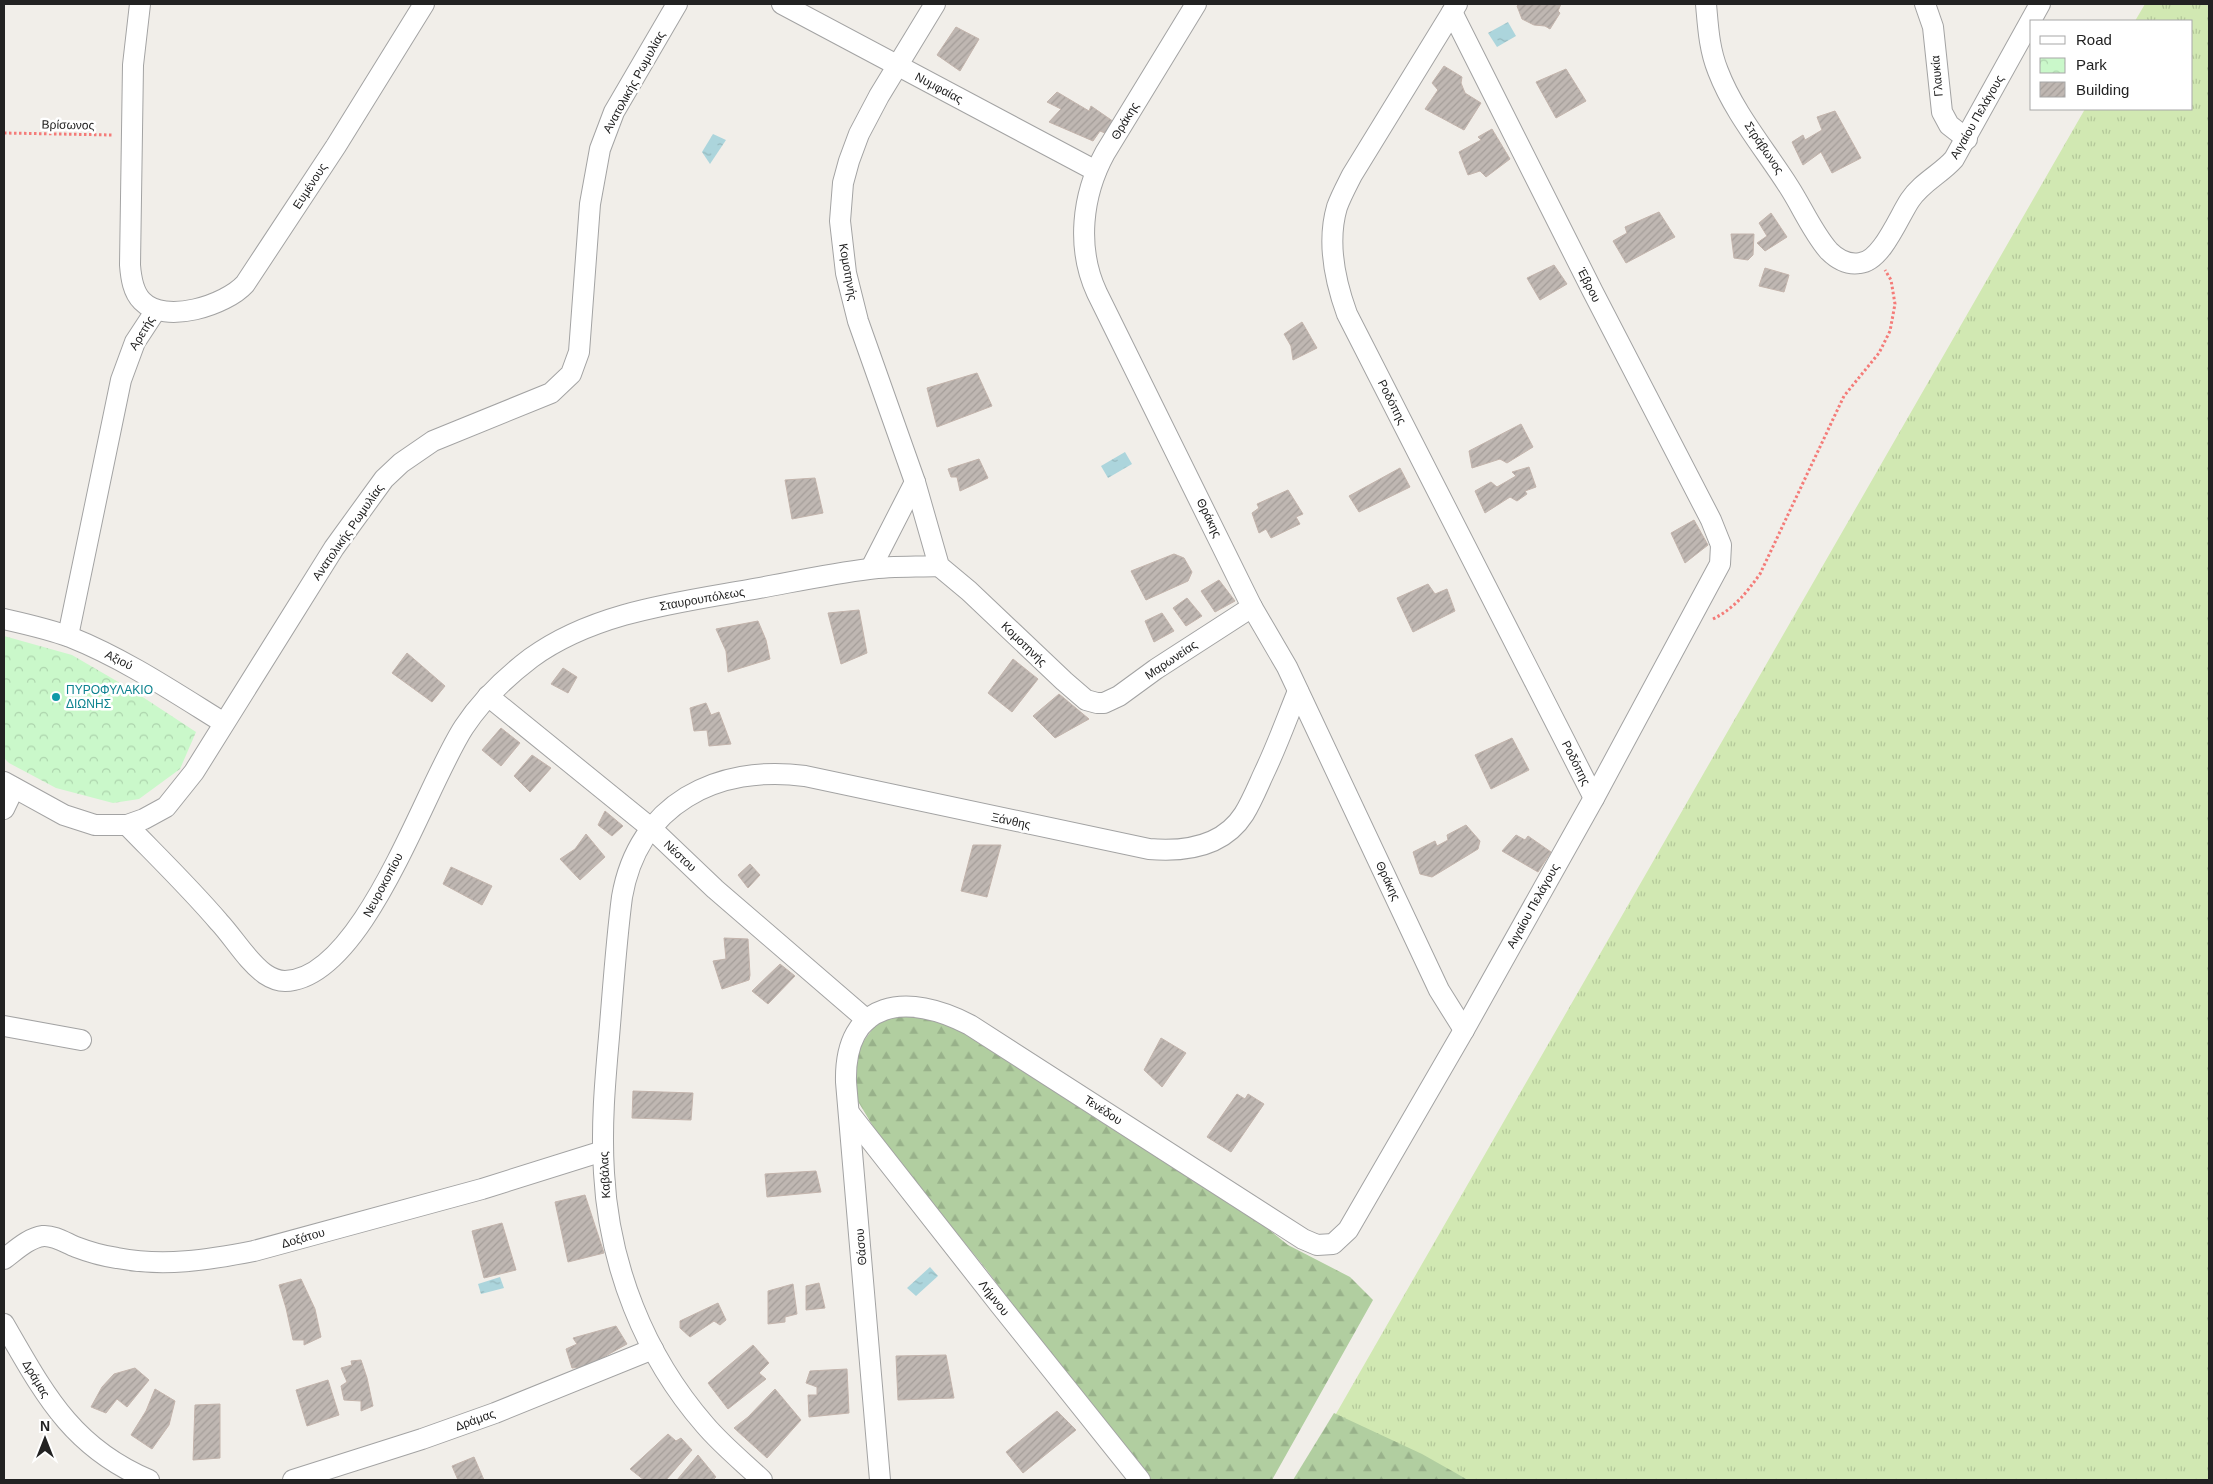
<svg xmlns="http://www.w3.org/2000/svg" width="2213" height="1484" font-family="Helvetica,sans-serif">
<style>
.grass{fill:url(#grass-tufts)}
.forest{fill:url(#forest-firs)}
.park{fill:url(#park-crowns)}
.water{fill:url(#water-ripples)}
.building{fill:url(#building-hatch);stroke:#c3b4ac}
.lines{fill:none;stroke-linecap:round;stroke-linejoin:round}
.minor-casing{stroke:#a3a3a3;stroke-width:22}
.path{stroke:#f47b78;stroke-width:3;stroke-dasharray:2.5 2.5;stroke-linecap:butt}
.minor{stroke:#fff;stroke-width:20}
.culture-dot{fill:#0f9aa8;stroke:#fff;stroke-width:2}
.labels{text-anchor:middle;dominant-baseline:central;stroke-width:5;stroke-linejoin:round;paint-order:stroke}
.street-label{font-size:12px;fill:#222;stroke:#fff}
.culture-label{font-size:12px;fill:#0d838f;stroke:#fff;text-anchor:start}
</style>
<defs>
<pattern id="grass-tufts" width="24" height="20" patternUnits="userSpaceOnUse" patternTransform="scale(1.25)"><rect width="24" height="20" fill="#d1e8b2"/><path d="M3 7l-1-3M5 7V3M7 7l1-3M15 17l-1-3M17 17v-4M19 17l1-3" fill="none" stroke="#b3c799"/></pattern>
<pattern id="forest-firs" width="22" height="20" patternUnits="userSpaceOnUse" patternTransform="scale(1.25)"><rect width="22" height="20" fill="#b1cea0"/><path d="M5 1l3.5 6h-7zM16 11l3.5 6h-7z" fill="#98b18a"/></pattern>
<pattern id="park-crowns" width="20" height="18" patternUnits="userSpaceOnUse" patternTransform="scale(1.25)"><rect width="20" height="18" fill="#caf8ca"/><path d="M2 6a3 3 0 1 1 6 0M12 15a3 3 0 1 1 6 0" fill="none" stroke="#add4ad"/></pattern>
<pattern id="water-ripples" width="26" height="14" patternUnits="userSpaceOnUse" patternTransform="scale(1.25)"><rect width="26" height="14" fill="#acd5dc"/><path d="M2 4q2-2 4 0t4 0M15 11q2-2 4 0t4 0" fill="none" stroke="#94b7bc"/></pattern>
<pattern id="building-hatch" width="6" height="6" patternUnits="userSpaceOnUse" patternTransform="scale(1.25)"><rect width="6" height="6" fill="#bfb7b2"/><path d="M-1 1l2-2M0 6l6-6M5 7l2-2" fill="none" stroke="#a49d99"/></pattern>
</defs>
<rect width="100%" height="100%" fill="#f1eee9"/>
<!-- grass -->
<path class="grass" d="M 2145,4 L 2209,4 L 2209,1480 L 1298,1480 L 2085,109 L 2192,109 L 2192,21 L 2135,21 Z"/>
<!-- forest -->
<g class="forest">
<path d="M 901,1011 L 946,1017 L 1241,1207 L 1288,1245 L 1350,1277 L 1373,1300 L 1272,1480 L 1144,1480 L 986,1269 L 883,1143 L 853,1093 L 852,1075 L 860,1046 L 880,1019 Z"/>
<path d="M 1334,1413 L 1422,1454 L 1468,1480 L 1293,1480 Z"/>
</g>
<!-- park -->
<path class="park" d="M 4,636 L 72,655 L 132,690 L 196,732 L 180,769 L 139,799 L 113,803 L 56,788 L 9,763 L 4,758 Z"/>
<!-- water -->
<g class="water">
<path d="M 1508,22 L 1516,36 L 1497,47 L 1488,33 Z"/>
<path d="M 713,134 L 726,140 L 710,164 L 702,152 Z"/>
<path d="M 1125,452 L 1132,464 L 1108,478 L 1101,466 Z"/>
<path d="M 930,1267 L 938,1276 L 916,1296 L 907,1288 Z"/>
<path d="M 500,1277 L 504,1288 L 481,1294 L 478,1284 Z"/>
</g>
<!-- building -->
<g class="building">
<path d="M 1519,4 L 1561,4 L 1558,11 L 1560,13 L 1550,29 L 1545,26 L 1534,25 L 1522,19 L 1517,6 Z"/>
<path d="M 956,27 L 979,39 L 960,71 L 937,55 Z"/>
<path d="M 1444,66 L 1462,77 L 1461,83 L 1465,93 L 1481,103 L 1464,130 L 1425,109 L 1438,90 L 1432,83 Z"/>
<path d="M 1566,69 L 1586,101 L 1556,118 L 1536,82 Z"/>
<path d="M 1057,92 L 1089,111 L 1091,106 L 1117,124 L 1110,135 L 1100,131 L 1093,141 L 1049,122 L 1061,109 L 1047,102 Z"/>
<path d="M 1835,111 L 1861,158 L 1832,173 L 1821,152 L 1803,165 L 1792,142 L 1803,135 L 1805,140 L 1822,130 L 1817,117 Z"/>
<path d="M 1492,129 L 1510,159 L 1486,177 L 1480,171 L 1468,175 L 1459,152 L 1481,140 L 1478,137 Z"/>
<path d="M 1659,212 L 1675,237 L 1626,263 L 1613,241 L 1627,233 L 1625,227 Z"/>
<path d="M 1771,213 L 1787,237 L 1765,251 L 1757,243 L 1767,236 L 1759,223 Z"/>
<path d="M 1731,234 L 1754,234 L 1753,255 L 1748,260 L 1734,258 Z"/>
<path d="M 1554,265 L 1567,284 L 1540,300 L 1527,278 Z"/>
<path d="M 1765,268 L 1789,275 L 1784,292 L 1759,286 Z"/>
<path d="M 1302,322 L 1317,348 L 1293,360 L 1291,346 L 1284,334 Z"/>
<path d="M 977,373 L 992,406 L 937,427 L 927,388 Z"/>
<path d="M 1521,424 L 1533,447 L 1507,463 L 1500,459 L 1472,468 L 1469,451 Z"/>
<path d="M 979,459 L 988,478 L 960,491 L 957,477 L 951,477 L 948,469 Z"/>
<path d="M 1529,467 L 1536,487 L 1525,491 L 1527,494 L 1517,501 L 1510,497 L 1485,513 L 1475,491 L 1491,482 L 1497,487 L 1516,476 L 1512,472 Z"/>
<path d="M 1400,468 L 1410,487 L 1359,512 L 1349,496 Z"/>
<path d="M 815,478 L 823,513 L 792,519 L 785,480 Z"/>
<path d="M 1288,490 L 1303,514 L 1296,517 L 1300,524 L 1271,538 L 1266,529 L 1259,533 L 1252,513 L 1259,508 L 1257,504 Z"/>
<path d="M 1694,520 L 1708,545 L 1685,563 L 1671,533 Z"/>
<path d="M 1174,554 L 1184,558 L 1192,572 L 1188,581 L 1146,600 L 1131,571 Z"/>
<path d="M 1219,580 L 1235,601 L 1215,612 L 1201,591 Z"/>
<path d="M 1428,584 L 1435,594 L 1447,589 L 1455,611 L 1413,632 L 1397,598 Z"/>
<path d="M 1187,598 L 1202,616 L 1186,626 L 1173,608 Z"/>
<path d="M 859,610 L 867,653 L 841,664 L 828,613 Z"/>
<path d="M 1162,613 L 1174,631 L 1154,642 L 1145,621 Z"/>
<path d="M 758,621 L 766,640 L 770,659 L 728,672 L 726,651 L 716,629 Z"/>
<path d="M 407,653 L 445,686 L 432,702 L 392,673 Z"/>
<path d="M 1013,659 L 1038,679 L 1012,712 L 988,693 Z"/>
<path d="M 563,668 L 577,677 L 568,693 L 551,684 Z"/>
<path d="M 1059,694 L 1089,719 L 1055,738 L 1033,716 Z"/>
<path d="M 706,703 L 711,715 L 719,712 L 731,744 L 709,746 L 707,730 L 694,731 L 690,708 Z"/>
<path d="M 501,728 L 520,743 L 501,766 L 482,750 Z"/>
<path d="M 1512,738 L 1529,770 L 1491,789 L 1475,755 Z"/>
<path d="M 532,755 L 551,768 L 530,792 L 514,776 Z"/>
<path d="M 605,811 L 623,826 L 612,836 L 598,825 Z"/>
<path d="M 1466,825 L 1480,841 L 1478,849 L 1432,877 L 1420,874 L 1413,852 L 1435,841 L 1437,846 L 1448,840 L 1447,835 Z"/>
<path d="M 586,834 L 605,857 L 580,880 L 560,859 L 575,849 Z"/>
<path d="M 1516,835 L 1525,840 L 1528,836 L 1551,852 L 1538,872 L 1502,851 Z"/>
<path d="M 973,845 L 1001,845 L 987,897 L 961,891 Z"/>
<path d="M 750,864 L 760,875 L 748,888 L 738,875 Z"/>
<path d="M 451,867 L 492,886 L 482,905 L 443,884 Z"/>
<path d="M 724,938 L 748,939 L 750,975 L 749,980 L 722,989 L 713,961 L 726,959 Z"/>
<path d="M 780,964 L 795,976 L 768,1004 L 752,991 Z"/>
<path d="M 1161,1038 L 1186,1053 L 1162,1087 L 1144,1070 Z"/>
<path d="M 633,1091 L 693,1093 L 691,1120 L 632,1118 Z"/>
<path d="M 1237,1094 L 1245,1099 L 1248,1094 L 1264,1104 L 1231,1152 L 1207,1137 Z"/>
<path d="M 816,1171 L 821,1192 L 767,1197 L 765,1174 Z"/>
<path d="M 585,1195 L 604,1253 L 568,1262 L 555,1202 Z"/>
<path d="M 502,1223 L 516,1270 L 484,1278 L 472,1231 Z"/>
<path d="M 301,1279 L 315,1309 L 321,1337 L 304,1345 L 304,1340 L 293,1340 L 286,1308 L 279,1285 Z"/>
<path d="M 819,1283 L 825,1308 L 806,1310 L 806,1286 Z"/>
<path d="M 793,1284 L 797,1314 L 785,1317 L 785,1322 L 768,1324 L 768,1291 Z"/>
<path d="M 718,1303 L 726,1320 L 720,1325 L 714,1321 L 690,1337 L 680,1328 L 680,1321 Z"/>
<path d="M 616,1326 L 627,1344 L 600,1359 L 600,1365 L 572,1368 L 566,1349 L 577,1344 L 573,1338 Z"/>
<path d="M 753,1345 L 769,1363 L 759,1373 L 766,1379 L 728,1409 L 708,1383 Z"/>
<path d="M 946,1355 L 954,1398 L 898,1400 L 896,1356 Z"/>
<path d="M 361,1360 L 367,1378 L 373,1406 L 361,1411 L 361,1401 L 344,1400 L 341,1386 L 347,1382 L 341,1368 L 352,1365 L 351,1361 Z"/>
<path d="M 135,1368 L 149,1380 L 127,1407 L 117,1399 L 106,1413 L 91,1407 L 102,1387 L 114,1374 Z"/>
<path d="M 847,1369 L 849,1413 L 809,1417 L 808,1395 L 817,1395 L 817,1387 L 806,1383 L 810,1371 Z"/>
<path d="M 328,1380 L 339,1415 L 307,1426 L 296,1390 Z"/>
<path d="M 155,1389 L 175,1401 L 169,1425 L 152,1449 L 131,1435 L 146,1411 Z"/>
<path d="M 775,1389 L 801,1420 L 767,1458 L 734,1428 L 748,1417 Z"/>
<path d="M 220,1404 L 220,1458 L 193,1460 L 195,1405 Z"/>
<path d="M 1057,1411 L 1076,1430 L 1023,1473 L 1006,1452 Z"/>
<path d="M 668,1434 L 676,1441 L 681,1438 L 692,1450 L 666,1480 L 644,1480 L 630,1469 Z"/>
<path d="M 698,1455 L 716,1477 L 713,1480 L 677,1480 Z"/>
<path d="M 474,1457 L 484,1480 L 458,1480 L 452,1466 Z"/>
</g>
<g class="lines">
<!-- minor casing -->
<g class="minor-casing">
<g id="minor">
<path d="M 140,4 L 133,65 L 130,265 C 131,278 133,292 142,301 C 165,325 226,305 245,284 L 336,146 L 424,4"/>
<path d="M 782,4 L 1096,171"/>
<path d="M 935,4 L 879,96 L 859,134 L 849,161 L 843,183 L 840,221 L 846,273 L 858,321 L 915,482 L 939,566 L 969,591 L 1064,681 L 1086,700 L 1097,703 L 1104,703 L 1119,696 L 1156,669 L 1252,607"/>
<path d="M 1196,4 L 1105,153 C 1082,195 1076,248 1097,293 L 1252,607 L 1287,667 L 1439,990 L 1464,1030"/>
<path d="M 1457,4 L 1352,175 C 1347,185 1341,196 1337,207 C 1327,241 1335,281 1347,314 L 1594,798"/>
<path d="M 1706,4 C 1708,26 1709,49 1718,71 C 1734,113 1765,149 1789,187 C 1802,207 1813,233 1829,251 C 1837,259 1848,265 1860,263 C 1882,261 1899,216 1910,200 C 1922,182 1941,174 1954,159 L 2040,4"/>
<path d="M 1925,4 L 1933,27 L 1942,112 L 1949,125 L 1967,139"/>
<path d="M 871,568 L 915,482"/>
<path d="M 4,619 C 26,624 49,629 70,637 C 125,659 174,692 224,723"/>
<path d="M 68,636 L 121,380 L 135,342 L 156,310"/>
<path d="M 488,696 L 652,829 L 715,889 L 867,1020"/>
<path d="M 4,782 L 64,815 L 95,825 L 127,825 L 144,819 L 166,807 L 194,772 L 334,548 L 384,479 L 401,463 L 433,441 L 551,393 L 571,374 L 579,352 L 590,204 L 600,149 L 614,112 L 677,4"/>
<path d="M 4,809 L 14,788"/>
<path d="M 127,825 C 158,857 190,888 219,922 C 234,938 247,961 265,974 C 271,978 277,981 285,981 C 364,979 425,786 464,727 C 481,701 506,677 531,658 C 593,613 674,603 748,590 C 788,583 829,574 869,569 C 892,566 916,567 939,566"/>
<path d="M 4,1026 L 81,1040"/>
<path d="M 850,1114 L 1000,1305 L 1140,1480"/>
<path d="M 4,1259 C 15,1251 28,1238 43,1236 C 54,1235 66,1243 76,1247 C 89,1252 103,1256 117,1258 C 164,1267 208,1260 254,1251 L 482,1189 L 603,1151"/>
<path d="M 4,1324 C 44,1393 71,1447 149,1480"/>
<path d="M 293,1480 L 422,1439 L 495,1413 L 653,1349"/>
<path d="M 762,1480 C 743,1462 722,1445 705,1425 C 644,1355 609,1265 604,1173 C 601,1127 605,1082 609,1037 C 613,990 616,943 622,897 C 638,804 717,764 805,776 L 1149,849 C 1184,852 1223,847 1244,814 C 1252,801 1258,786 1264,773 C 1277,746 1287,718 1298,691"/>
<path d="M 880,1480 L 846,1082 C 844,999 908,992 970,1025 L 1303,1239 L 1317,1245 L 1333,1244 L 1348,1230 L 1464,1030 L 1594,798 L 1720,564 L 1721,545 L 1711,520 L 1593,292 L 1452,12"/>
</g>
</g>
<!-- path -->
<g class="path">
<path d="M 4,133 L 113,135"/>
<path d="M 1713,619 C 1735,608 1746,593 1760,574 L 1844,396 L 1879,353 L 1890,331 L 1895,304 L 1891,280 L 1885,270"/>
</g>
<!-- minor -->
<use href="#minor" class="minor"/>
</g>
<!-- markers -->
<circle class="culture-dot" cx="56" cy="697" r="5"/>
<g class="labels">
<!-- street labels -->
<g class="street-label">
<text transform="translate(1937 76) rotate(-95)">Γλαυκία</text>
<text transform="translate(634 82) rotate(-61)">Ανατολικής Ρωμυλίας</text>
<text transform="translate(939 88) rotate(28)">Νυμφαίας</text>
<text transform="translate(1977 117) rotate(-60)">Αιγαίου Πελάγους</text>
<text transform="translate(1125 121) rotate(-59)">Θράκης</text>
<text transform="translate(68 125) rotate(1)">Βρίσωνος</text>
<text transform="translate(1764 148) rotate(56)">Στράβωνος</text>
<text transform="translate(310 186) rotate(-57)">Ευμένους</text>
<text transform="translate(848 272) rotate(80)">Κομοτηνής</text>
<text transform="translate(1589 285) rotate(63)">Έβρου</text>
<text transform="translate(142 333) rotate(-59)">Αρετής</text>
<text transform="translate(1392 402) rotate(63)">Ροδόπης</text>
<text transform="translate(1209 518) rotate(64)">Θράκης</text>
<text transform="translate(348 532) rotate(-55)">Ανατολικής Ρωμυλίας</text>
<text transform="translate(702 599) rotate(-10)">Σταυρουπόλεως</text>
<text transform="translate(1024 644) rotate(44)">Κομοτηνής</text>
<text transform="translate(119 660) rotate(26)">Αξιού</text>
<text transform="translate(1171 660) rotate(-34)">Μαρωνείας</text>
<text transform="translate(1576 763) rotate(63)">Ροδόπης</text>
<text transform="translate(1011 821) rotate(12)">Ξάνθης</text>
<text transform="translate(680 856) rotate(43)">Νέστου</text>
<text transform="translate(1388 881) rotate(65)">Θράκης</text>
<text transform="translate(383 885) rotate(-62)">Νευροκοπίου</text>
<text transform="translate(1533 906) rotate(-61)">Αιγαίου Πελάγους</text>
<text transform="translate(1103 1110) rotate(33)">Τενέδου</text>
<text transform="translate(605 1175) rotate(-93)">Καβάλας</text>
<text transform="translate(303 1238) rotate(-16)">Δοξάτου</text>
<text transform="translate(861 1247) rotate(-95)">Θάσου</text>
<text transform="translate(994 1298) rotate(52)">Λήμνου</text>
<text transform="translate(36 1379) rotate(59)">Δράμας</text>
<text transform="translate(475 1420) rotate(-20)">Δράμας</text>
</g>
<!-- culture labels -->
<g class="culture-label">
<text x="66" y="690">ΠΥΡΟΦΥΛΑΚΙΟ<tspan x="66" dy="14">ΔΙΩΝΗΣ</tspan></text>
</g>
</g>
<!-- border -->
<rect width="2213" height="1484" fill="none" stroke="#222222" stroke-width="10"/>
<!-- legend -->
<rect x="2030" y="20" width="162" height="90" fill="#ffffff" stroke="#a7a7a7"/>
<rect x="2040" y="36" width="25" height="8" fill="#ffffff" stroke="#a7a7a7"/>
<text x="2076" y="45" font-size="15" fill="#222222">Road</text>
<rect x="2040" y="58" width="25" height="15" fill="url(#park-crowns)" stroke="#a7a7a7"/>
<text x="2076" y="70" font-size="15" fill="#222222">Park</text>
<rect x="2040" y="82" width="25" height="15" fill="url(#building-hatch)" stroke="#a7a7a7"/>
<text x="2076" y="95" font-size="15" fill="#222222">Building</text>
<!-- north arrow -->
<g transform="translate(45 1439)" stroke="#ffffff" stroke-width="4" paint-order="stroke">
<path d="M0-4L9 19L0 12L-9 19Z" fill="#222222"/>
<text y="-8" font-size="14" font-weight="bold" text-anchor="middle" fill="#222222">N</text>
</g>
</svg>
